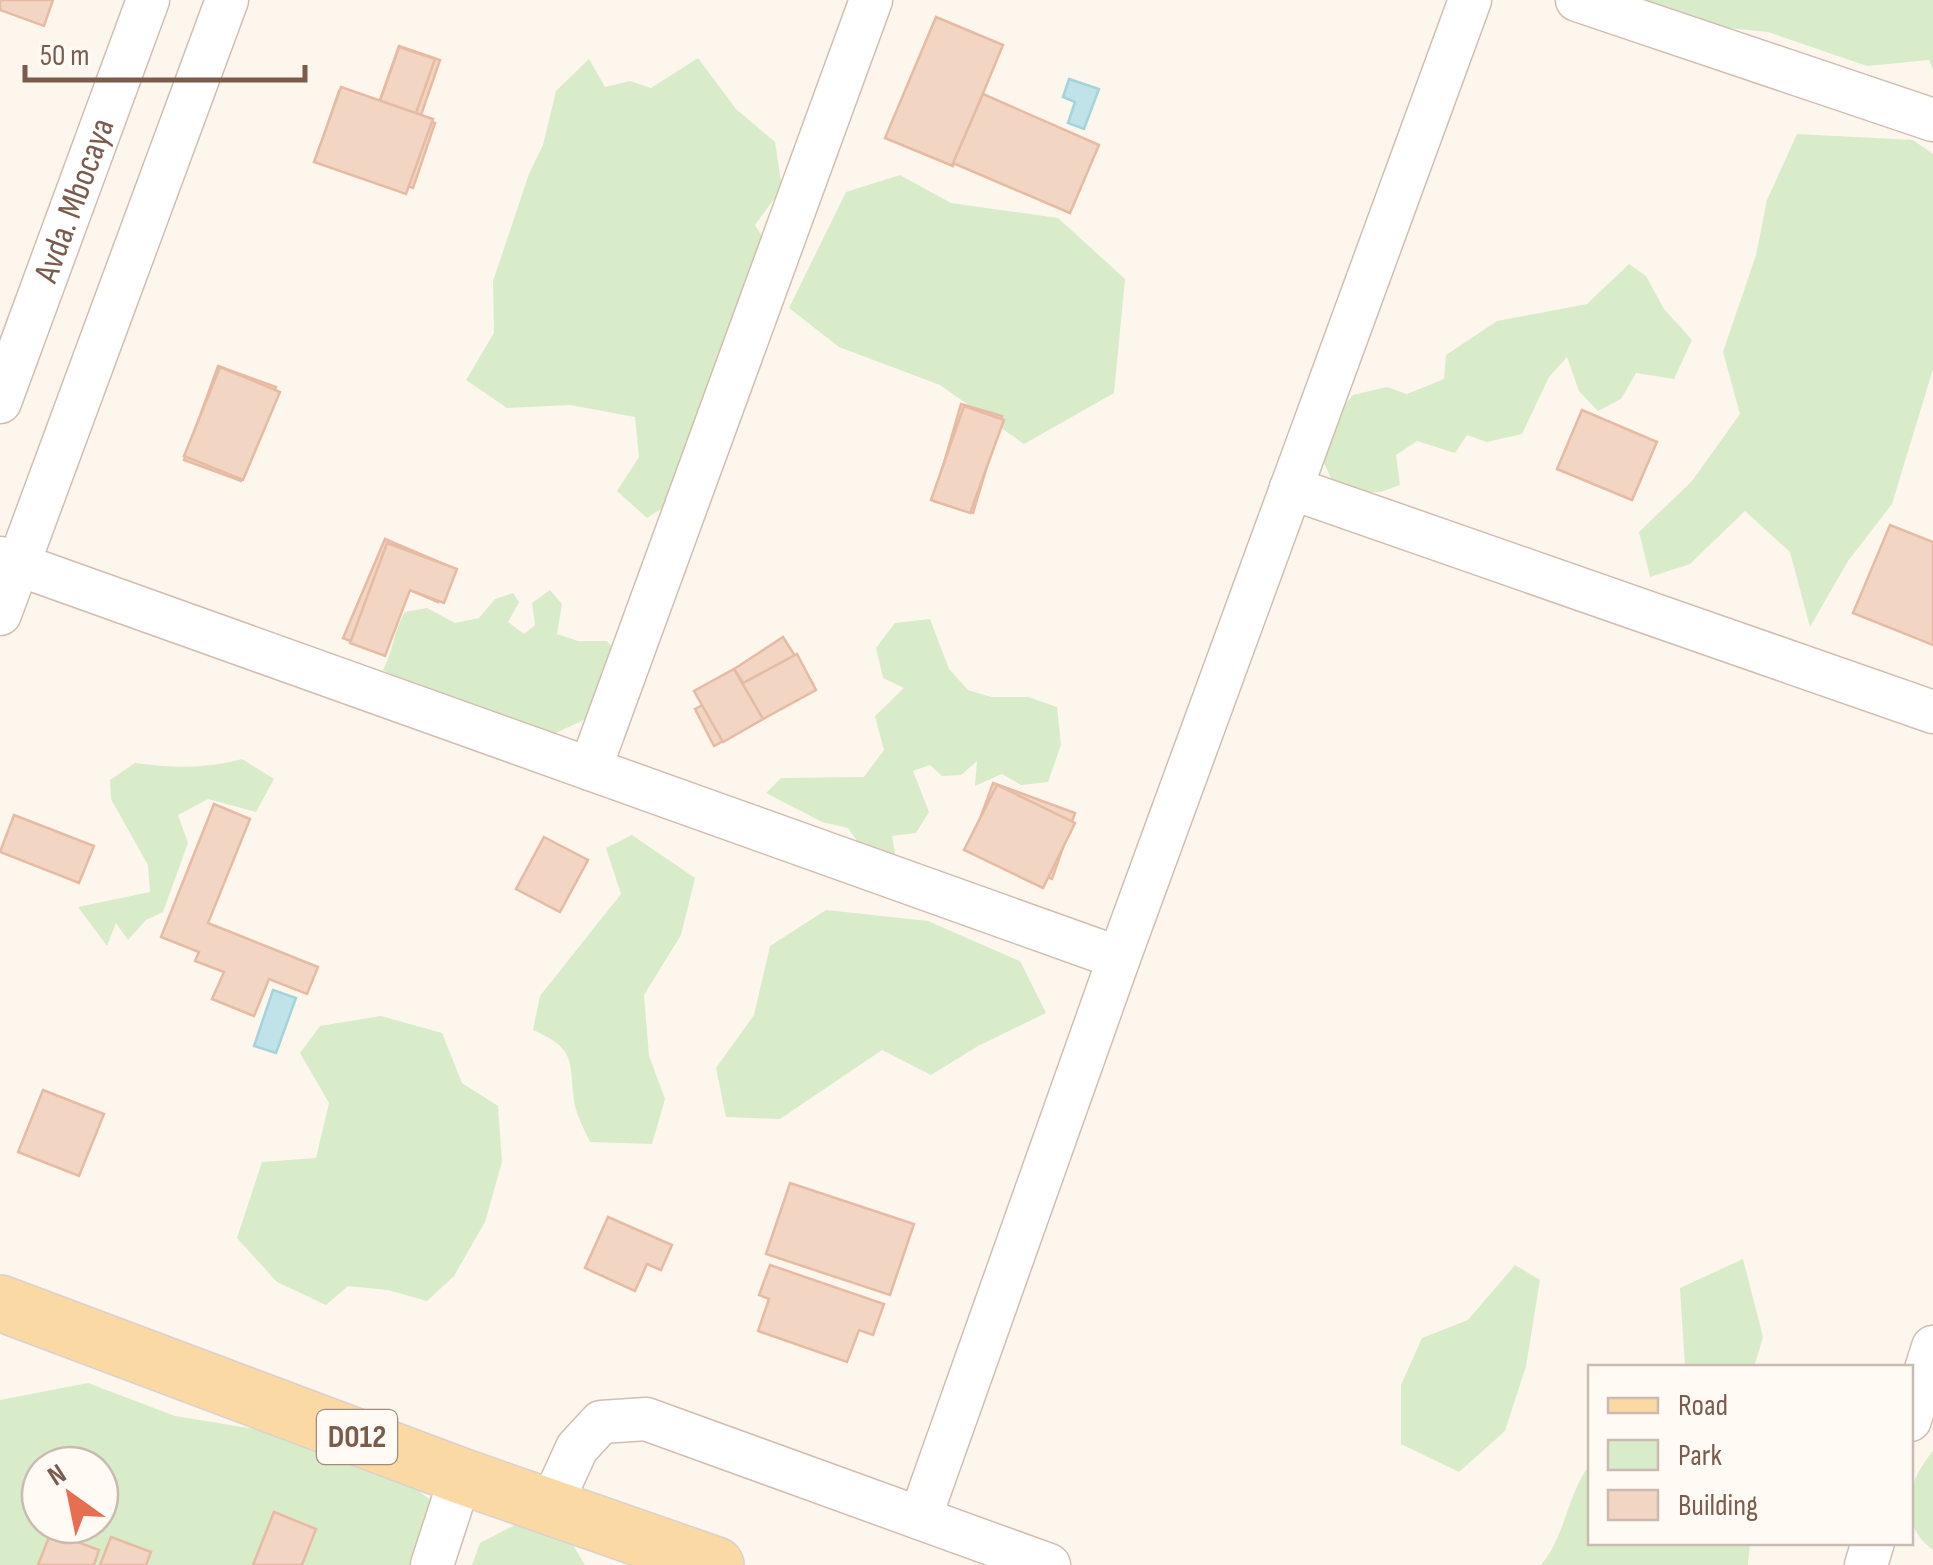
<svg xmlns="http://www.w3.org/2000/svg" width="1933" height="1565" font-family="'Sofia Sans Condensed',sans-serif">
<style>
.green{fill:#d8ecc9;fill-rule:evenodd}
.water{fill:#bfe3e8;stroke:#a5d3da;stroke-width:2.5}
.building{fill:#f3d5c3;stroke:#e6bba3;stroke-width:2.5}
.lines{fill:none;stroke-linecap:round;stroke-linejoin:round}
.minor-casing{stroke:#d1beb0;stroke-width:45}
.major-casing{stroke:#dad1cd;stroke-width:58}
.minor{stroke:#fff;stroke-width:42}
.major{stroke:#fbd9a5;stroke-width:55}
.labels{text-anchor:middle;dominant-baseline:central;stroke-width:10;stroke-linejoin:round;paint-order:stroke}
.shield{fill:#fffaf3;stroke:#a28b7f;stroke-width:2.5}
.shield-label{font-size:32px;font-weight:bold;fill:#7a5c4d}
.street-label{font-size:35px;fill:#7a5c4d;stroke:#fffaf3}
</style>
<rect width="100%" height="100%" fill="#fdf6ec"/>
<!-- green -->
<g class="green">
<path d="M 1638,0 L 1933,0 L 1933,69 L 1929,60 L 1867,66 L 1768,32 L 1698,25 Z"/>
<path d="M 698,58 L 736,109 L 775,142 L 782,188 L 755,225 L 776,259 L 672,502 L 647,518 L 617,491 L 639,457 L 635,417 L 570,405 L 507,408 L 466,380 L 494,333 L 493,281 L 529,174 L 543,145 L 556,91 L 589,59 L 605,87 L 630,81 L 651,88 Z"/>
<path d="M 1797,134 L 1913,140 L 1933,154 L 1933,369 L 1892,504 L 1848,561 L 1810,627 L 1790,552 L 1745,511 L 1690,564 L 1650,577 L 1639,532 L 1692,481 L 1740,414 L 1723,352 L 1756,255 L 1767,200 Z"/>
<path d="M 900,175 L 951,203 L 1058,218 L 1125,279 L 1114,393 L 1024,444 L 940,385 L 839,347 L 789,308 L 846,192 Z"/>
<path d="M 1629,264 L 1646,276 L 1664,309 L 1692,340 L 1674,379 L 1636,373 L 1621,399 L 1598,411 L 1579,391 L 1567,357 L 1549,377 L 1522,434 L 1487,442 L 1467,435 L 1455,453 L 1417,441 L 1396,455 L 1400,485 L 1381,492 L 1338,493 L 1322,459 L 1326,426 L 1353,395 L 1387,387 L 1407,394 L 1444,379 L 1446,355 L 1497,321 L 1587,304 Z"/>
<path d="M 550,590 L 562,604 L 557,634 L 578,641 L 607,641 L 617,653 L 606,710 L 551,735 L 408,684 L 383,670 C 393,651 394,630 405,612 L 427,608 L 455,623 L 479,618 L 495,599 L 513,593 L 519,602 L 508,622 L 524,634 L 535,625 L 532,603 Z"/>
<path d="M 930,619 L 949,669 L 968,690 L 991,697 L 1028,697 L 1057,707 L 1061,745 L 1048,782 L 1021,785 L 1002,774 L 975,786 L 977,761 L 961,775 L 942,776 L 930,765 L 913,771 L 929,812 L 916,833 L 892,836 L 896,859 L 867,856 L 848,828 L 822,822 L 766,793 L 781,778 L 864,777 L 884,750 L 875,716 L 904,688 L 883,678 L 876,648 L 895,623 Z"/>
<path d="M 242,759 L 274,779 L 256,812 L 208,799 L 178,815 L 188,843 L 163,912 L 146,920 L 128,940 L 116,923 L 107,946 L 78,907 L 150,892 L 148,865 L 111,799 L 110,780 L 135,763 C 173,768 205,769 242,759 Z"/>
<path d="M 632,835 L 695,878 L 681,935 L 644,995 L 649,1056 L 665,1099 L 652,1144 L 590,1142 C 585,1131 578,1118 575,1106 C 568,1062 579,1050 533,1030 L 540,996 L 621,894 L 606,848 Z"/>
<path d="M 826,910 L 928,921 L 1020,961 L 1046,1013 L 978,1046 L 931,1075 L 882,1050 L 780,1119 L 726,1117 L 716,1068 L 754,1015 L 770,946 Z"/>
<path d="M 381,1016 L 442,1033 L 462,1083 L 498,1106 L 502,1162 L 485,1222 L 454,1276 L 427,1301 L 388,1290 L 348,1286 L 326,1305 L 277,1282 L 237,1238 L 262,1162 L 316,1158 L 329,1103 L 300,1053 L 320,1026 Z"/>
<path d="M 1743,1259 L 1763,1337 L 1754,1367 L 1685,1367 L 1680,1288 Z"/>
<path d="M 1515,1265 L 1540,1280 L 1526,1366 L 1505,1431 L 1459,1472 L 1401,1444 L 1401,1385 L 1422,1338 L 1468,1320 Z"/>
<path d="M 88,1383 L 175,1416 L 291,1435 L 388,1469 L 449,1513 L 418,1565 L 0,1565 L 0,1400 ZM 40,1465 L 100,1465 L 100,1525 L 40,1525 Z"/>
<path d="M 1933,1451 L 1933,1550 C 1896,1522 1907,1482 1933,1451 Z"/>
<path d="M 1590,1464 L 1590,1542 L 1750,1543 L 1748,1565 L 1541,1565 C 1566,1535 1567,1495 1590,1464 Z"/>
<path d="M 550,1507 L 585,1565 L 472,1565 L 480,1543 Z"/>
</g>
<!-- water -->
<g class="water">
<path d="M 1069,79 L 1099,89 L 1084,129 L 1068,123 L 1075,102 L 1063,97 Z"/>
<path d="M 273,990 L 296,998 L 276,1053 L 254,1046 Z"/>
</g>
<!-- building -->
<g class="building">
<path d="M 0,0 L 53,0 L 44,26 L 0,10 Z"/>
<path d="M 936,17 L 1003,45 L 953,166 L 885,138 Z"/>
<path d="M 399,46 L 440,60 L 421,115 L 380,100 Z"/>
<path d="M 399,47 L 435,59 L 415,116 L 435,123 L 413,188 L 317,156 L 339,91 L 379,104 Z"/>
<path d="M 341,87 L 433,119 L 406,194 L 314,162 Z"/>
<path d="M 983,94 L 1099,145 L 1070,213 L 953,163 Z"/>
<path d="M 218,366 L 276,387 L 241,481 L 184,460 Z"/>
<path d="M 220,367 L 280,392 L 243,480 L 184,456 Z"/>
<path d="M 961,404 L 1002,416 L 973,513 L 933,501 Z"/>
<path d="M 964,406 L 1004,420 L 970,513 L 931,500 Z"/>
<path d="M 1582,410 L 1657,442 L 1632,500 L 1557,469 Z"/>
<path d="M 1890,525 L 1933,542 L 1933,645 L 1853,613 Z"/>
<path d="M 385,539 L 453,568 L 438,602 L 410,590 L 382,654 L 343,638 Z"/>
<path d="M 387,543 L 457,569 L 444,603 L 410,590 L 385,656 L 350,643 Z"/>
<path d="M 783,637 L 813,684 L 764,715 L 734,669 Z"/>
<path d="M 797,654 L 816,690 L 714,746 L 695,709 Z"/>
<path d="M 734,669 L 763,719 L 723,742 L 694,691 Z"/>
<path d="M 993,783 L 1075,813 L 1052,879 L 969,849 Z"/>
<path d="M 997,785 L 1075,823 L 1043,888 L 964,850 Z"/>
<path d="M 214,804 L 250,819 L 208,923 L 318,967 L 307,994 L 269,979 L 254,1016 L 212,999 L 224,972 L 195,961 L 199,952 L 161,937 Z"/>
<path d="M 14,815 L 94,846 L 79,883 L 0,852 Z"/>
<path d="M 544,837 L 588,860 L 560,912 L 516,889 Z"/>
<path d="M 43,1090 L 104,1114 L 79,1176 L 18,1152 Z"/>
<path d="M 790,1183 L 914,1224 L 890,1295 L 766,1254 Z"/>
<path d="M 608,1217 L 672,1245 L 661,1270 L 647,1264 L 635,1291 L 585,1268 Z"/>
<path d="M 770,1265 L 884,1304 L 873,1335 L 859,1330 L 847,1362 L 758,1331 L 769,1299 L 759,1295 Z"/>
<path d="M 274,1512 L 316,1529 L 302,1565 L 253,1565 Z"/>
<path d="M 51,1532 L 99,1550 L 94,1565 L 38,1565 Z"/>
<path d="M 111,1537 L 151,1552 L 146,1565 L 100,1565 Z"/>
</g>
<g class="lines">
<!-- minor casing -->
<g class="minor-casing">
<g id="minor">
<path d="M 1577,0 L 1933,120"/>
<path id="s1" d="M 0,402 L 148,0"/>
<path d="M 1291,488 L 1933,712"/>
<path d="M 0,558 L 1119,958"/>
<path d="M 0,614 L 227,0"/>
<path d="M 590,769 L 871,0"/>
<path d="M 1910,1420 L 1933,1347"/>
<path d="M 550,1507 L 577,1448 L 601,1422 L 646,1419 L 1049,1565"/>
<path d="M 920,1518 L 1119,958 L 1470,0"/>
<path d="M 432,1565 L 461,1476"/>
<path d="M 1866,1565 L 1873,1542"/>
</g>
</g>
<!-- major casing -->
<g class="major-casing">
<path id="major" d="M 0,1303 L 461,1476 L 716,1565"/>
</g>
<!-- minor -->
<use href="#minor" class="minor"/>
<!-- major -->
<use href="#major" class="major"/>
</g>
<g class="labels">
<!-- shield labels -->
<rect class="shield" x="317" y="1410" width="80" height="54" rx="8"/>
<g class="shield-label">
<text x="357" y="1437">D012</text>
</g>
<!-- street labels -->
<g class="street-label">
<text stroke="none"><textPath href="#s1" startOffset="215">Avda. Mbocaya</textPath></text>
</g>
</g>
<!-- legend -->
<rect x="1588" y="1365" width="325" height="180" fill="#fffaf3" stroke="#cabbb1" stroke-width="2.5"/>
<rect x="1608" y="1398" width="50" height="15" fill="#fbd9a5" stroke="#cabbb1" stroke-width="2.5"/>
<text x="1678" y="1415" font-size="30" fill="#7a5c4d">Road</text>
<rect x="1608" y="1440" width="50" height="30" fill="#d8ecc9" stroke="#cabbb1" stroke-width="2.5"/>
<text x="1678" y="1465" font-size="30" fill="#7a5c4d">Park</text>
<rect x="1608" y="1490" width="50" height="30" fill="#f3d5c3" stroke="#cabbb1" stroke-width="2.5"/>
<text x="1678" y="1515" font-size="30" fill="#7a5c4d">Building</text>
<!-- north arrow -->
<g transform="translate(70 1495) rotate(327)"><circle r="48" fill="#fffaf3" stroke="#cabbb1" stroke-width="2.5"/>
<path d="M0-8L18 38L0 25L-18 38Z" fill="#e76f51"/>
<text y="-15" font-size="28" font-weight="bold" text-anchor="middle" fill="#7a5c4d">N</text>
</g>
<!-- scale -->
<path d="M25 65v15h280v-15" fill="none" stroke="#7a5c4d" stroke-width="5"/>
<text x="40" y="65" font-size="30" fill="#7a5c4d" stroke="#fffaf3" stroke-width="8" paint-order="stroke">50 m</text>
</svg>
